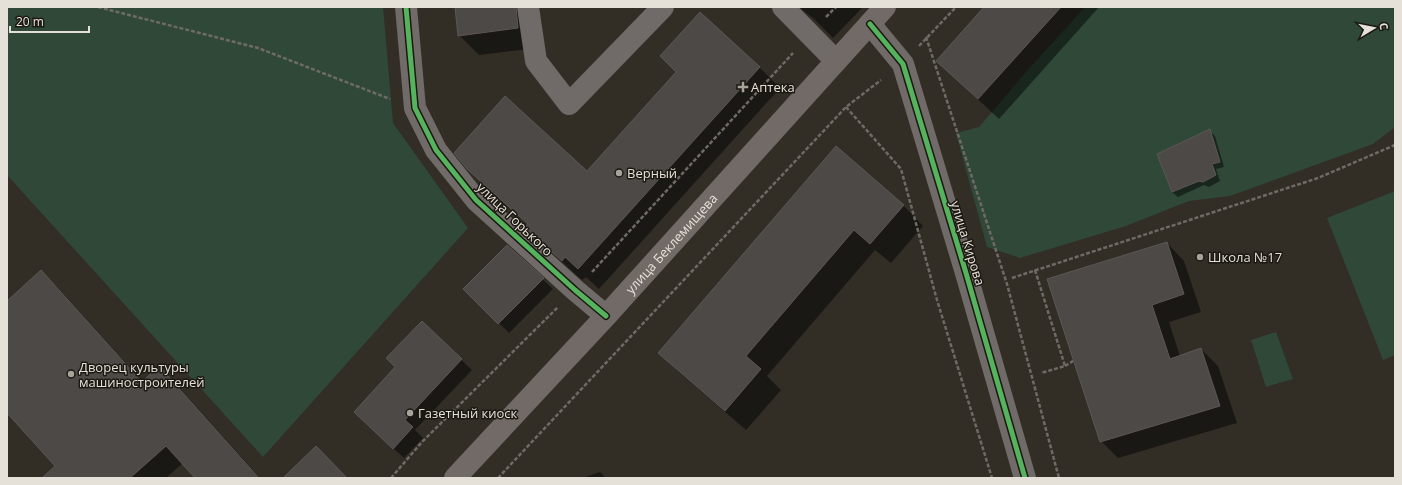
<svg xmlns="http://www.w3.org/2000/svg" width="1402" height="485" font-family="'Open Sans',sans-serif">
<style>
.green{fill:#2f4838}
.shadow{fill:#0007}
.building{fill:#4d4947;stroke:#5c5756}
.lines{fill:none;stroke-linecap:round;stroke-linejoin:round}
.path{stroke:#6e6a66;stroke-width:2.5;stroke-dasharray:4 2;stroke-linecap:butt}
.minor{stroke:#706a68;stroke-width:22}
.major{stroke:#716a67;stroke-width:22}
.cycleway-casing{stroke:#1c1812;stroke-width:8}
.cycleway{stroke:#56b35d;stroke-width:5}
.poi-dot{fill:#a7a29a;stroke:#1c1812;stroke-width:1.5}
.labels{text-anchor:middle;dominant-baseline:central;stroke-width:3;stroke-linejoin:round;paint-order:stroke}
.poi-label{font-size:13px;fill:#e6e1d8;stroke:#1c1812;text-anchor:start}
.street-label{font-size:13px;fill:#e6e1d8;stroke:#1c1812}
</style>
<rect width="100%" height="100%" fill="#322e26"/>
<!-- green -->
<g class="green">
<path d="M 7,7 L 383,7 L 393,123 L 468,228 L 263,457 L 7,175 Z"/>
<path d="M 1085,7 L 1395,7 L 1395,127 L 1373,144 L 1230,196 L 1189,201 L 1126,226 L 1020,258 L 987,247 L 956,133 L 979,127 L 1027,71 Z"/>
<path d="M 1395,191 L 1395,355 L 1383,360 L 1327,218 Z"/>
<path d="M 1276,332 L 1293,379 L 1266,387 L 1251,340 Z"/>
</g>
<!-- shadow -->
<g class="shadow">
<path d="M 456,7 L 533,7 L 538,48 L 479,55 L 459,35 Z"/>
<path d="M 799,7 L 863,7 L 833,38 L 813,18 Z"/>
<path d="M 985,7 L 1099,7 L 999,119 L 937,61 Z"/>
<path d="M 700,13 L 760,68 L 780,88 L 599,289 L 586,277 L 582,280 L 547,248 L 527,228 L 529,225 L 468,168 L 587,172 L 677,72 Z"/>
<path d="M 1209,130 L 1215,136 L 1224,167 L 1216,169 L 1220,181 L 1209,187 L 1204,185 L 1178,197 L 1172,192 L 1158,154 Z"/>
<path d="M 836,148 L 903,205 L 923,226 L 891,263 L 875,250 L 767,376 L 781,390 L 746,430 L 680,373 L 659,353 Z"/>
<path d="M 1167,243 L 1184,261 L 1201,312 L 1169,322 L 1180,356 L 1201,349 L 1218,366 L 1237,423 L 1118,458 L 1101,441 Z"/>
<path d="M 507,247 L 553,289 L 509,333 L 465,289 Z"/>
<path d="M 41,271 L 58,288 L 143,382 L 159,368 L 177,385 L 260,478 L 196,478 L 183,463 L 166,478 L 44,478 L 56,466 L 7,411 L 7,302 Z"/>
<path d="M 422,322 L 472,370 L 415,430 L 423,438 L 404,458 L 365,422 Z"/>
<path d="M 600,472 L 606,478 L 583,478 Z"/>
</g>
<!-- building -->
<g class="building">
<path d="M 455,7 L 516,7 L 518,28 L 458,36 Z"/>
<path d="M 984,7 L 1061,7 L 978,99 L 936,61 Z"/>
<path d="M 700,12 L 760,67 L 578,269 L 565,257 L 562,261 L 525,228 L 528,224 L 467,169 L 454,153 L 505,96 L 587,171 L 676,72 L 660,56 Z"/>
<path d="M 1210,129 L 1220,162 L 1212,164 L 1216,175 L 1203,182 L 1199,181 L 1172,192 L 1157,154 Z"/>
<path d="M 836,146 L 904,205 L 870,244 L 854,230 L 746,356 L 761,369 L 725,411 L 658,353 Z"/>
<path d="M 1167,242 L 1184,294 L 1152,305 L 1170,359 L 1201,348 L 1220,406 L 1100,442 L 1047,279 Z"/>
<path d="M 507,245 L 544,278 L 498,324 L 463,289 Z"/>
<path d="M 41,270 L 142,382 L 159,366 L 259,478 L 195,478 L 166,446 L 130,478 L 42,478 L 55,466 L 7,413 L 7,301 Z"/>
<path d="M 422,321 L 462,359 L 405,420 L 413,427 L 393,449 L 354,412 L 395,367 L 386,358 Z"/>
<path d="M 316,446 L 347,478 L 283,478 Z"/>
</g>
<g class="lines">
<!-- path -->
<g class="path">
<path d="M 98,7 L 258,48 L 390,99"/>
<path d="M 826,17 L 836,7"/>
<path d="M 926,37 L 1007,284 L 1059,478"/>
<path d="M 919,46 L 956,7"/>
<path d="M 846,107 L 901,169 L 937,300 L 992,478"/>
<path d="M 1035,270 L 1065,366 L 1041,373"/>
<path d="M 592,272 L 793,53"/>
<path d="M 1012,278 L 1318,178 L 1395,145"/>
<path d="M 1065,366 L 1073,361"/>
<path d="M 391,478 L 422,442 L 558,307"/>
<path d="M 498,478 L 846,107 L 881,80"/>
</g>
<!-- minor -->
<g class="minor">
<path d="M 406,7 L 415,108 L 436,150 L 476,200 L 575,290 L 606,316"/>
<path d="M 528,7 L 536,61 L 569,104 L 663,7"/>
<path d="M 783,7 L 836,61"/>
<path d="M 870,24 L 903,64 L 966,273 L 1025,478"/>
</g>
<!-- major -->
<path class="major" id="s1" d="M 455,478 L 606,316 L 885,7"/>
<!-- cycleway casing -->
<g class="cycleway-casing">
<g id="cycleway">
<path d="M 406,7 L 415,108 L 436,150 L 476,200 L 575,290 L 606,316"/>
<path d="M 870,24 L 903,64 L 966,273 L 1025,478"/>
</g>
</g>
<!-- cycleway -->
<use href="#cycleway" class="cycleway"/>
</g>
<!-- markers -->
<g class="poi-dot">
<path d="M741 81h4v4h4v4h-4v4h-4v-4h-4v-4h4z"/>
<circle cx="619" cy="173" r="4"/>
<circle cx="1200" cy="257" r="4"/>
<circle cx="71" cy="374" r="4"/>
<circle cx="410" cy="413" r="4"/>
</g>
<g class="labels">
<!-- poi labels -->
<g class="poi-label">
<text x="751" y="87">Аптека</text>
<text x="627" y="173">Верный</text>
<text x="1208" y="257">Школа №17</text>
<text x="79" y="367">Дворец культуры<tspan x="79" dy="15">машиностроителей</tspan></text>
<text x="418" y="413">Газетный киоск</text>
</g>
<!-- street labels -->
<g class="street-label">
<text transform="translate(515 219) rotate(44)">улица Горького</text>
<text transform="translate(968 243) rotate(73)">улица Кирова</text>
<text stroke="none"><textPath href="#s1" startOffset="319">улица Беклемищева</textPath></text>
</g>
</g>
<!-- border -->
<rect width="1402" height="485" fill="none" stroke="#e6e1d8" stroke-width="16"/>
<!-- north arrow -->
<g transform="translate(1374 28) rotate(80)" stroke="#1c1812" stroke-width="3" paint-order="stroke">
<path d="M0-3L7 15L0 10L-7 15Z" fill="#e6e1d8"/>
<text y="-6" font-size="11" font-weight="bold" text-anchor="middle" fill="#e6e1d8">С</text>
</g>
<!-- scale -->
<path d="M10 26v6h79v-6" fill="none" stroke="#e6e1d8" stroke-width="2"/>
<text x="16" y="26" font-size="12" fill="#e6e1d8" stroke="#1c1812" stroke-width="3" paint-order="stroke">20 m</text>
</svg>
